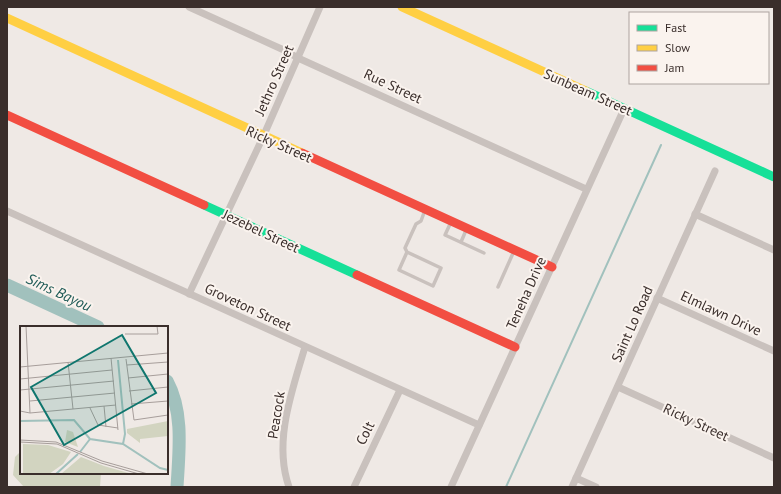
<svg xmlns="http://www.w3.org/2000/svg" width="781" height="494" font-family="'PT Sans',sans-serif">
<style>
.green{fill:#d2d4c0}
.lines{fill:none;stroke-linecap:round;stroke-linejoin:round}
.stream{stroke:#a1c1bd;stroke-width:2}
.river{stroke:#a1c1bd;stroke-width:13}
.lane{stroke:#c9c1bd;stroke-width:3.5}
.street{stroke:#c9c1bd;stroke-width:7}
.fast{stroke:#16e098;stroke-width:9}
.slow{stroke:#ffcf43;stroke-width:9}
.jam{stroke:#f24e42;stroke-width:9}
.labels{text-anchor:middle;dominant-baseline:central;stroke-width:4;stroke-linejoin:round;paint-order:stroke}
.street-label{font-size:14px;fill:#3a2e2b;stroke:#faf3ee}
.water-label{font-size:15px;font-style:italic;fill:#215c58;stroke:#faf3ee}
.inset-river{fill:none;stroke:#a1c1bd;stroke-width:2}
.inset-road{fill:none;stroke:#a79e9b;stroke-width:1}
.view{fill:#0f766e;fill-opacity:0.15;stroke:#0f766e;stroke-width:2}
.inset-edge{fill:none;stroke:#3a2e2b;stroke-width:2}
</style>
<rect width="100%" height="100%" fill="#efe9e5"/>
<!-- green -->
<path class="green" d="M 21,451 L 21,473 L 101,473 L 100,487 L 24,487 L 13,475 L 15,457 Z"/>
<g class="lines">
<!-- stream -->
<path class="stream" d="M 506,487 L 661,145"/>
<!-- river -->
<g class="river">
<path d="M 7,285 L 98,327"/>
<path d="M 167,381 C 184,412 179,452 177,487"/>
</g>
<!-- lane -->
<g class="lane">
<path d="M 451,222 L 445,235 L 484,253"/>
<path d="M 461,242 L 467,228"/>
<path d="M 407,252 L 441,268 L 433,286 L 399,270 L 407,252 L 405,248 L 416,224 L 421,221 L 425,210"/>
<path d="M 498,287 L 514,251"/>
</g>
<!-- street -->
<g class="street">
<path d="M 189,7 L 286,51 L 298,58 L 586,189"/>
<path d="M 7,211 L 479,425"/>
<path d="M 695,214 L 774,250"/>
<path d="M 189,294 L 263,137 L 320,7"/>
<path d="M 657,298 L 774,351"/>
<path d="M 618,387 L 774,458"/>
<path d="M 576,478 L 596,487"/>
<path d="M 289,487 C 273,442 292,391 305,347"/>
<path d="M 354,487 L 400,390"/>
<path d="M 451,487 L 624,109"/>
<path d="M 572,487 L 715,171"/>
</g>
<!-- fast -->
<g class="fast">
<path d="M 586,91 L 774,177"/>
<path d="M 204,205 L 357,275"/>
</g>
<!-- slow -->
<g class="slow">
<path d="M 402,7 L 586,91"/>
<path d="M 7,18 L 302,153"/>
</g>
<!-- jam -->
<g class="jam">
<path d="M 7,115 L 204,205"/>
<path d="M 302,153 L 552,267"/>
<path d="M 357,275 L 515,347"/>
</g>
</g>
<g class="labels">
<!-- street labels -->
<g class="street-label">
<text transform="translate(274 80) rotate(-66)">Jethro Street</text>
<text transform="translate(393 86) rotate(25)">Rue Street</text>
<text transform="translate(588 92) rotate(24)">Sunbeam Street</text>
<text transform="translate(279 144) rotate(24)">Ricky Street</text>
<text transform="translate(261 231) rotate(25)">Jezebel Street</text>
<text transform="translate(526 293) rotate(-66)">Teneha Drive</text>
<text transform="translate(248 307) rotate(25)">Groveton Street</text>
<text transform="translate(721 313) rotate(25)">Elmlawn Drive</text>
<text transform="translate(632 324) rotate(-66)">Saint Lo Road</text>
<text transform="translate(276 415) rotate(-81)">Peacock</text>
<text transform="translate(696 422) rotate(25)">Ricky Street</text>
<text transform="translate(365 433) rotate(-64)">Colt</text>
</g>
<!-- water labels -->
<g class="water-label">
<text transform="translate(59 292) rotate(25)">Sims Bayou</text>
</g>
</g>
<!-- overview -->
<g transform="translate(20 326)">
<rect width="148" height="148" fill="#efe9e5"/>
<path d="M 148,95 L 148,110 L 120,113 L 120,117 L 107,107 L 107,103 ZM 47,104 L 53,106 L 58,121 L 45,116 ZM 3,118 L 28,119 L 51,126 L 43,138 L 29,148 L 3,148 ZM 61,131 L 84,140 L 112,148 L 41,148 Z" fill="#d2d4c0"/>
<path class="inset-river" d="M 98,34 L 105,108 L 103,118M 0,95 L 54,94 L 70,113 L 103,118 L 140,142 L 148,144M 60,126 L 70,113M 36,148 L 58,128"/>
<path class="inset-road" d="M 6,0 L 10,87M 105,8 L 138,8 L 137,0M 91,32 L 98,104M 106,33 L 114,94 L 148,89M 48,36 L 53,83M 107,39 L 148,36M 0,41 L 148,27M 108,52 L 148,48M 0,53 L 92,44M 0,64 L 94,55M 109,65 L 148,61M 10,75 L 95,67M 111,78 L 148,75M 84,80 L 86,101M 70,82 L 78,99 L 98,102M 0,85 L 10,87 L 96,79M 0,114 L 36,116 L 82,135 L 128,148M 0,116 L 37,118 L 81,137 L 119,148"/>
<path class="view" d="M 102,9 L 136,67 L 44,119 L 11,61 Z"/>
<rect width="148" height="148" class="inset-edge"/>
</g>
<!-- border -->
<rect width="781" height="494" fill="none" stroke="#3a2e2b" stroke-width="16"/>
<!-- legend -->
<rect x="629" y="12" width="140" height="72" fill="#faf3ee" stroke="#ada4a0"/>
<rect x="637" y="25" width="20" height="6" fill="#16e098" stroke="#ada4a0"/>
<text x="665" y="32" font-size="12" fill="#3a2e2b">Fast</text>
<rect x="637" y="45" width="20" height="6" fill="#ffcf43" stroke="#ada4a0"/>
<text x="665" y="52" font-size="12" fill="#3a2e2b">Slow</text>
<rect x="637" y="65" width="20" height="6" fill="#f24e42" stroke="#ada4a0"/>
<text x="665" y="72" font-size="12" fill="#3a2e2b">Jam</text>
</svg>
